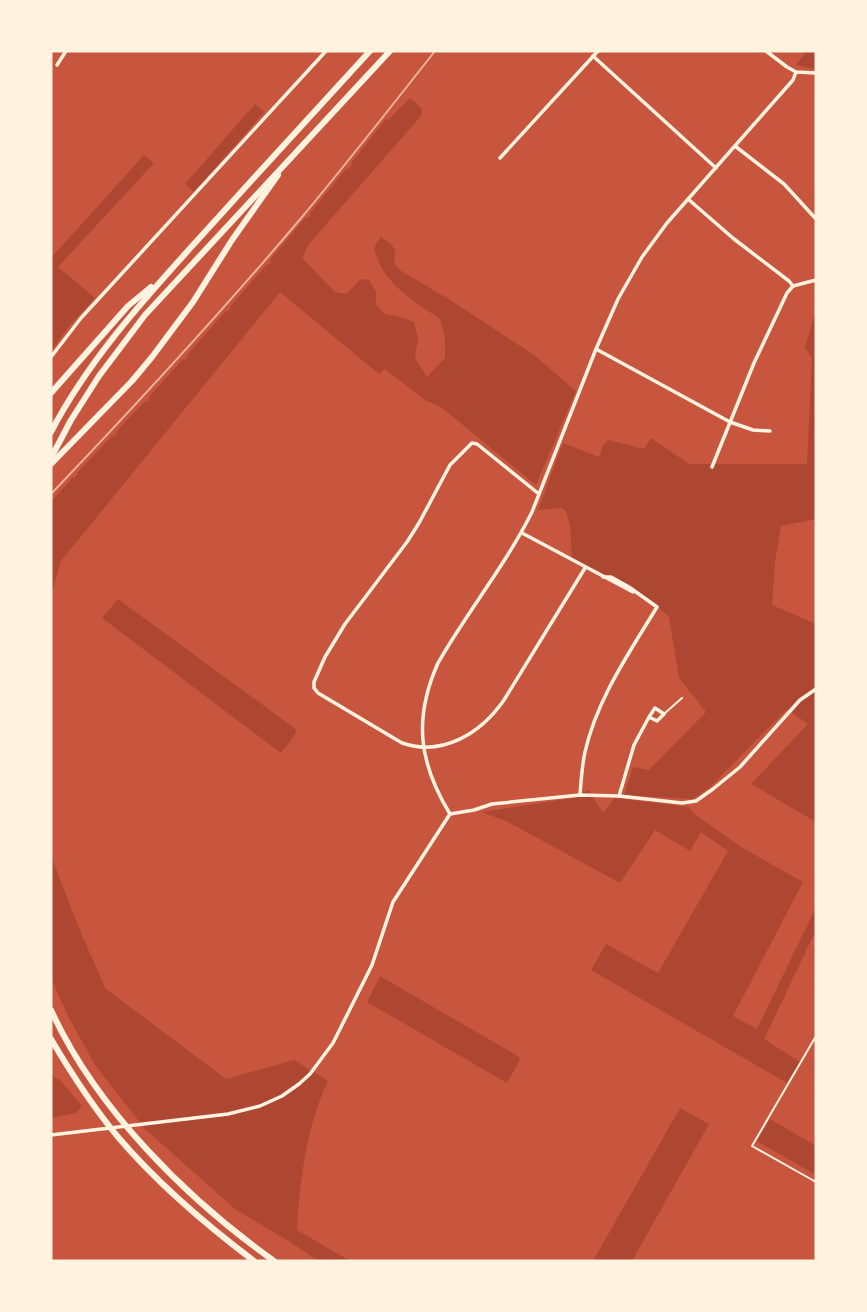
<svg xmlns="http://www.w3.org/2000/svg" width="867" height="1312" font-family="Georgia,serif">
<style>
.green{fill:#ae4732}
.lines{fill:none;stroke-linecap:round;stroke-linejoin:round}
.path{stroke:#fff3e0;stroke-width:2}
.service{stroke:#fff3e0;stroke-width:2}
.minor{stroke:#fff3e0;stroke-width:3.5}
.motorway{stroke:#fff3e0;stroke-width:6}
.rail{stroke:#e9b49f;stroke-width:2}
</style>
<rect width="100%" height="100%" fill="#c8553d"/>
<!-- green -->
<g class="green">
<path d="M 807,51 L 816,51 L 816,69 L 796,65 Z"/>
<path d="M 410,98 L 422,109 L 421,116 L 308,245 L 302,258 L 335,292 L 346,294 L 361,279 L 369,280 L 376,292 L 376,305 L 385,314 L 397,316 L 414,322 L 418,339 L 415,358 L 427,377 L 445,358 L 445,337 L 440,319 C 413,300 380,282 374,247 L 381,237 C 393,246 398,247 394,263 L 401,271 L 447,298 L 534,355 L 576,391 L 536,485 L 441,407 L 425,400 L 385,369 L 379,374 L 280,292 L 61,561 L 51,596 L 51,502 L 73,477 L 74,478 L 78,474 L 77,473 L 112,436 L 114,437 L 117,433 L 116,432 L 145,401 L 147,402 L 150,398 L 149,397 L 183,359 L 185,360 L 188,357 L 187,355 L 226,311 L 228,312 L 231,308 L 230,307 L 267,264 L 268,265 L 271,262 L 270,260 L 306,217 L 308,218 L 311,215 L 310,213 L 347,168 L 349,169 L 352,164 L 351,163 L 386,119 L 388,120 Z"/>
<path d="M 255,104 L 264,112 L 194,192 L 185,184 Z"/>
<path d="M 144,155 L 154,163 L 58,267 L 95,298 L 69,326 L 51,351 L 51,258 Z"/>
<path d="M 814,317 L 816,318 L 816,521 L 816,519 L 781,526 L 775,562 L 772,605 L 816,624 L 816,822 L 751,784 L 808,724 L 787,709 L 710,787 L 693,799 L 624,795 L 633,767 L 649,770 L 706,712 L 679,678 L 669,617 L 648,598 L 585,568 L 572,559 L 570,525 L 566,511 L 562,508 L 538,510 L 563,443 L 599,457 L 603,445 L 609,440 L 644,449 L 651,438 L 689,464 L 807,464 L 812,358 L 805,347 Z"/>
<path d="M 118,599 L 297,730 L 294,736 L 281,753 L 102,618 Z"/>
<path d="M 588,790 L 603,813 L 615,798 L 689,807 L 694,814 L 746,850 L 803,882 L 733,1016 L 757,1029 L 816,907 L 816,930 L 764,1039 L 800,1062 L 787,1083 L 591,970 L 606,944 L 658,973 L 728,851 L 701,832 L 690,851 L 655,830 L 620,883 L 508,822 L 482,812 L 573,798 Z"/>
<path d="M 51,856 L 83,938 L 106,989 L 226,1079 L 294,1060 L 328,1081 C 306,1128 300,1179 297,1230 L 350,1261 L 319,1261 L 290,1242 L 235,1209 L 145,1129 L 95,1065 L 68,1016 L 51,978 Z"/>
<path d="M 380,976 L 521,1058 L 507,1083 L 367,1002 Z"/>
<path d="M 51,1072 L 55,1078 L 59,1079 L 82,1106 L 76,1113 L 51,1118 Z"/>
<path d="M 680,1108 L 709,1124 L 632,1261 L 593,1261 Z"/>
<path d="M 770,1119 L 816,1146 L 816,1175 L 757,1141 Z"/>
</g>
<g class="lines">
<!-- path -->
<path class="path" d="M 816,1036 L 752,1146 L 816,1182"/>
<!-- service -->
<path class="service" d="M 665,713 L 682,698"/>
<!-- minor -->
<g class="minor">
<path d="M 766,51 L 787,67 L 796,72 L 816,73"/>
<path d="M 593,56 L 716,168"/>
<path d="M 57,65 L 66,51"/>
<path d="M 735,146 L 784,184 L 816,219"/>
<path d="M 500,158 L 598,51"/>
<path d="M 688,199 L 734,239 L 789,281 L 793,286"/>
<path d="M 596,349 L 730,422 L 753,430 L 770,431"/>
<path d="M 51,357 L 81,318 L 326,51"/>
<path d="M 712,467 L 754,363 L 787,293 L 793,286 L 816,280"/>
<path d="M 539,494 L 477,444 L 472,443 L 450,465 L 419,523 L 407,542 L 345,624 L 325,657 L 314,682 L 314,688 L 318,693 L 402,743 C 443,757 481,733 504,700 L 585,568"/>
<path d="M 522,533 L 633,592"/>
<path d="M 580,795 C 581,780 582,766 585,752 C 597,699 629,653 657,607 L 629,587 L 611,577 L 603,577"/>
<path d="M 619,796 L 634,745 L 649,717 L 657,721 L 664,714 L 655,708 L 649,717"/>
<path d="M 450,814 C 419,763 413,719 438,663 C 467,612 505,566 532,512 L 596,349 L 618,299 L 642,257 L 667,223 L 793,80 L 796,72"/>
<path d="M 450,814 L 474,810 L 492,804 L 580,795 L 619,796 L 682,803 L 696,801 L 713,789 L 740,767 L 800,700 L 816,689"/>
<path d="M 51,1135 L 228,1114 L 260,1106 L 282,1096 L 299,1084 L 310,1074 L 333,1043 L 372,965 L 393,902 L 450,814"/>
</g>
<!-- motorway -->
<g class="motorway">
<path d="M 51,393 L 128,306 L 151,287"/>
<path d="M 51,432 C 90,357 148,295 204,233 C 259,172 315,111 370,51"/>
<path d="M 51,458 L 71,420 L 99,376 L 145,315 L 390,51"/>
<path d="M 51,464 L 132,381 L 152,357 L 193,302 L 232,240 L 278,175"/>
<path d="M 51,1010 C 96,1109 187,1199 274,1261"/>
<path d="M 51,1039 C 71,1073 93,1107 118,1137 C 158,1184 205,1224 254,1261"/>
</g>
<!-- rail -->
<path class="rail" d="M 51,494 C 137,404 221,313 302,217 C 347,163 391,107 435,51"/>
</g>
<!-- border -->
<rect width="867" height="1312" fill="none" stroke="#fff3e0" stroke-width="105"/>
</svg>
